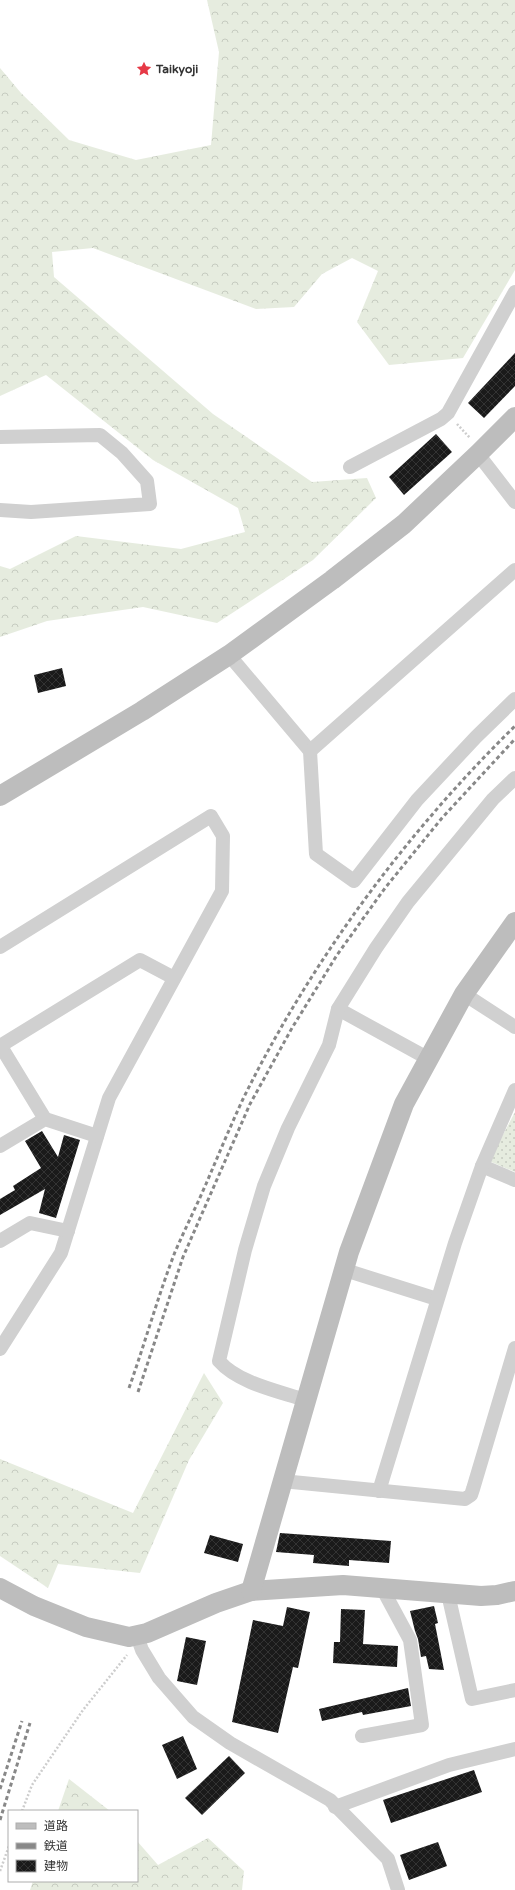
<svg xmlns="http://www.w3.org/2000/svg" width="515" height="1890" font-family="'Varela Round','Noto Sans JP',sans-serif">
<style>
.forest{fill:url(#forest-crowns)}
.park{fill:url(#park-dots)}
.building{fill:url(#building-cross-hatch)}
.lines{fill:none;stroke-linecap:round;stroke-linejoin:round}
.path{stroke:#cdcdcd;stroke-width:2.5;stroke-dasharray:2 2;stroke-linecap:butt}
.street{stroke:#d0d0d0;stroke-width:14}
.secondary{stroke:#bdbdbd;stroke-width:20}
.rail{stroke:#888;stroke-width:3;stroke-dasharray:4 3;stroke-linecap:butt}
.labels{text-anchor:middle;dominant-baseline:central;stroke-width:4;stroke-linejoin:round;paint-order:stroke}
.poi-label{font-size:12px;font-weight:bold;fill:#333;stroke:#fff;text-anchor:start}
</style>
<defs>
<pattern id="forest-crowns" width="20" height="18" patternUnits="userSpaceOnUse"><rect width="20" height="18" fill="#e6ecdf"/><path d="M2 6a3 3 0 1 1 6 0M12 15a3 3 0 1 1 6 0" fill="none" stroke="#c6cbc0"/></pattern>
<pattern id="park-dots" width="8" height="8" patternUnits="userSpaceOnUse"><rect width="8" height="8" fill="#e6ecdf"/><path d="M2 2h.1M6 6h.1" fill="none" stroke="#c6cbc0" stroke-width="1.8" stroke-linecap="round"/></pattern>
<pattern id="building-cross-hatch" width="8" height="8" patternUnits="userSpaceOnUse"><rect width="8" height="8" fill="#1a1a1a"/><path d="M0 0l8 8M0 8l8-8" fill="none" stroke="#333"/></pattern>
</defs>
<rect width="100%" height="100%" fill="#fff"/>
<!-- forest -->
<g class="forest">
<path d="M 207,0 L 515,0 L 515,270 L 463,358 L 389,365 L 357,322 L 378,271 L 352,258 L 322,274 L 294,307 L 256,309 L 93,248 L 52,252 L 54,277 L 213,414 L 312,482 L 367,478 L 376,498 L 313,560 L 217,623 L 143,607 L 47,621 L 0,637 L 0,566 L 10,569 L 76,536 L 181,549 L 245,532 L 238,508 L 153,460 L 46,375 L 0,396 L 0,68 L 21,93 L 69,140 L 136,160 L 211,145 L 219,52 Z"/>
<path d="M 204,1373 L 223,1403 L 189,1460 L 140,1573 L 58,1564 L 48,1588 L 0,1556 L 0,1459 L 133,1513 Z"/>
<path d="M 69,1779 L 110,1811 L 58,1811 Z"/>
<path d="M 208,1838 L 244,1871 L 242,1890 L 30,1890 L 33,1881 L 137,1881 L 137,1841 L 158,1865 Z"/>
</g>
<!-- park -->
<path class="park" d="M 515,1112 L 515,1172 L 489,1161 Z"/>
<!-- building -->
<g class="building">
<path d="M 515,353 L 515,386 L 484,418 L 468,403 Z"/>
<path d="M 436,434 L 452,452 L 404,495 L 389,477 Z"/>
<path d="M 62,668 L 66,686 L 38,693 L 34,675 Z"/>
<path d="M 42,1131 L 58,1157 L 64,1135 L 80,1140 L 56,1218 L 39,1213 L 45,1189 L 0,1215 L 0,1199 L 15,1190 L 13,1186 L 41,1168 L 25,1141 Z"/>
<path d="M 280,1533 L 391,1541 L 389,1563 L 349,1560 L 349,1566 L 313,1563 L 314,1555 L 276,1552 Z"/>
<path d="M 210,1535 L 243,1544 L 238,1562 L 204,1553 Z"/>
<path d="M 434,1606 L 438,1623 L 435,1624 L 444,1670 L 429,1669 L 426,1656 L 421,1657 L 418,1639 L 415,1631 L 410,1611 Z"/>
<path d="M 287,1607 L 310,1612 L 298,1668 L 293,1667 L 278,1733 L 232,1722 L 253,1620 L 283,1626 Z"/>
<path d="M 341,1609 L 365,1610 L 363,1644 L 398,1646 L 397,1667 L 333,1663 L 334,1642 L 340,1642 Z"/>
<path d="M 186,1637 L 206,1641 L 197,1685 L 177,1681 Z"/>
<path d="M 408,1688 L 411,1706 L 363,1715 L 362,1712 L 322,1721 L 319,1709 Z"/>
<path d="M 183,1736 L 197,1769 L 177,1779 L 162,1745 Z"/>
<path d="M 229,1756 L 245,1773 L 202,1815 L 185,1798 Z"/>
<path d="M 474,1770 L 482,1792 L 391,1823 L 383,1800 Z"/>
<path d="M 438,1842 L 447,1866 L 409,1880 L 400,1855 Z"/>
</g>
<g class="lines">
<!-- path -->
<g class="path">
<path d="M 457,424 L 470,438"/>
<path d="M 22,1811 L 32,1785 L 83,1710 L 127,1655"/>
<path d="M 0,1871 L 9,1846"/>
</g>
<!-- street -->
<g class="street">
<path d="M 0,437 L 100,435 L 122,453 L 147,481 L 150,504 L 31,512 L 0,510"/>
<path d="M 478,454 L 515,502"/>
<path d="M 350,467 L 441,419 L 448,413 L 515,292"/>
<path d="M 229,655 L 310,751 L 316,854 L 354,881 L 417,800 L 476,737 L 515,699"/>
<path d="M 310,751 L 515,570"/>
<path d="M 0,947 L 211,816 L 223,836 L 222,891 L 109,1098 L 61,1253 L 0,1349"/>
<path d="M 464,994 L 515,1027"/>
<path d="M 338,1009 L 429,1059"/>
<path d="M 0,1045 L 45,1119"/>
<path d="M 0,1046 L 140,960 L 174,978"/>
<path d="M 0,1146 L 45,1119 L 97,1136"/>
<path d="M 482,1166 L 515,1180"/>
<path d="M 0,1241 L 30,1223 L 68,1231"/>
<path d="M 345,1270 L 437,1299"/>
<path d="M 305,1400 C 278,1391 238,1383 219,1361 L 245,1250 L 264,1186 L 288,1128 L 329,1045 L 338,1009 L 376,948 L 408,902 L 493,799 L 515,778"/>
<path d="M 282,1481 L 465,1499 L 471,1495 L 473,1489 L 515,1348"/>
<path d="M 379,1491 L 455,1243 L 482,1166 L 515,1090"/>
<path d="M 448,1594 L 472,1699 L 515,1690"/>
<path d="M 137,1636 L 142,1650 L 159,1678 L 193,1717 L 230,1743 L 330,1800 L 388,1859 L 398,1890"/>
<path d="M 362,1736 L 422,1725 L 410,1640 L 382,1588"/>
<path d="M 335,1807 L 449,1765 L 515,1749"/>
</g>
<!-- secondary -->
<g class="secondary">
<path d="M 0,796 L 142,711 L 229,655 L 332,580 L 404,524 L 478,454 L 515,417"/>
<path d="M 0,1588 L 34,1606 L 86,1627 L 129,1637 L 147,1633 L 216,1603 L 251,1591 L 343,1585 L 481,1596 L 497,1595 L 515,1591"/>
<path d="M 251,1591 L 349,1252 L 404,1104 L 464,994 L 515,922"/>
</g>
<!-- rail -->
<g class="rail">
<path d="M 129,1388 C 145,1343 158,1296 175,1252 C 185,1229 196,1207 206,1184 C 218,1156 230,1127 243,1099 C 311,961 406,833 515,726"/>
<path d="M 138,1392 L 183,1257 L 250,1104 L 292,1028 L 337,955 L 385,888 L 442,818 L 515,739"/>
<path d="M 0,1789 L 22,1721"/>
<path d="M 0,1820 L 30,1723"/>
</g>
</g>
<!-- icons -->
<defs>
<g id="sight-bare" transform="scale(1.2)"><path d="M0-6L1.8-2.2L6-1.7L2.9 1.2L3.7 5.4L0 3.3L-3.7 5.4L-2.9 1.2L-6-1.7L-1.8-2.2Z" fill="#e63946" stroke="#fff" stroke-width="2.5" paint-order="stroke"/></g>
</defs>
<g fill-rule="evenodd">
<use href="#sight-bare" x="144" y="69"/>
</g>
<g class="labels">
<!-- poi labels -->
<g class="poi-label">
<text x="156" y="69">Taikyoji</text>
</g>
</g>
<!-- legend -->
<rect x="8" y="1810" width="130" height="72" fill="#ffffff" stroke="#adadad"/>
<rect x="16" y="1823" width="20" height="6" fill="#bdbdbd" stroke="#adadad"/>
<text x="44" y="1830" font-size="12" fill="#333333">道路</text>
<rect x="16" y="1843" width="20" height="6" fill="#888888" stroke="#adadad"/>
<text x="44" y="1850" font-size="12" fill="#333333">鉄道</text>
<rect x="16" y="1860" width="20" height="12" fill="url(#building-cross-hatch)" stroke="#adadad"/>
<text x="44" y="1870" font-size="12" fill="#333333">建物</text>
</svg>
